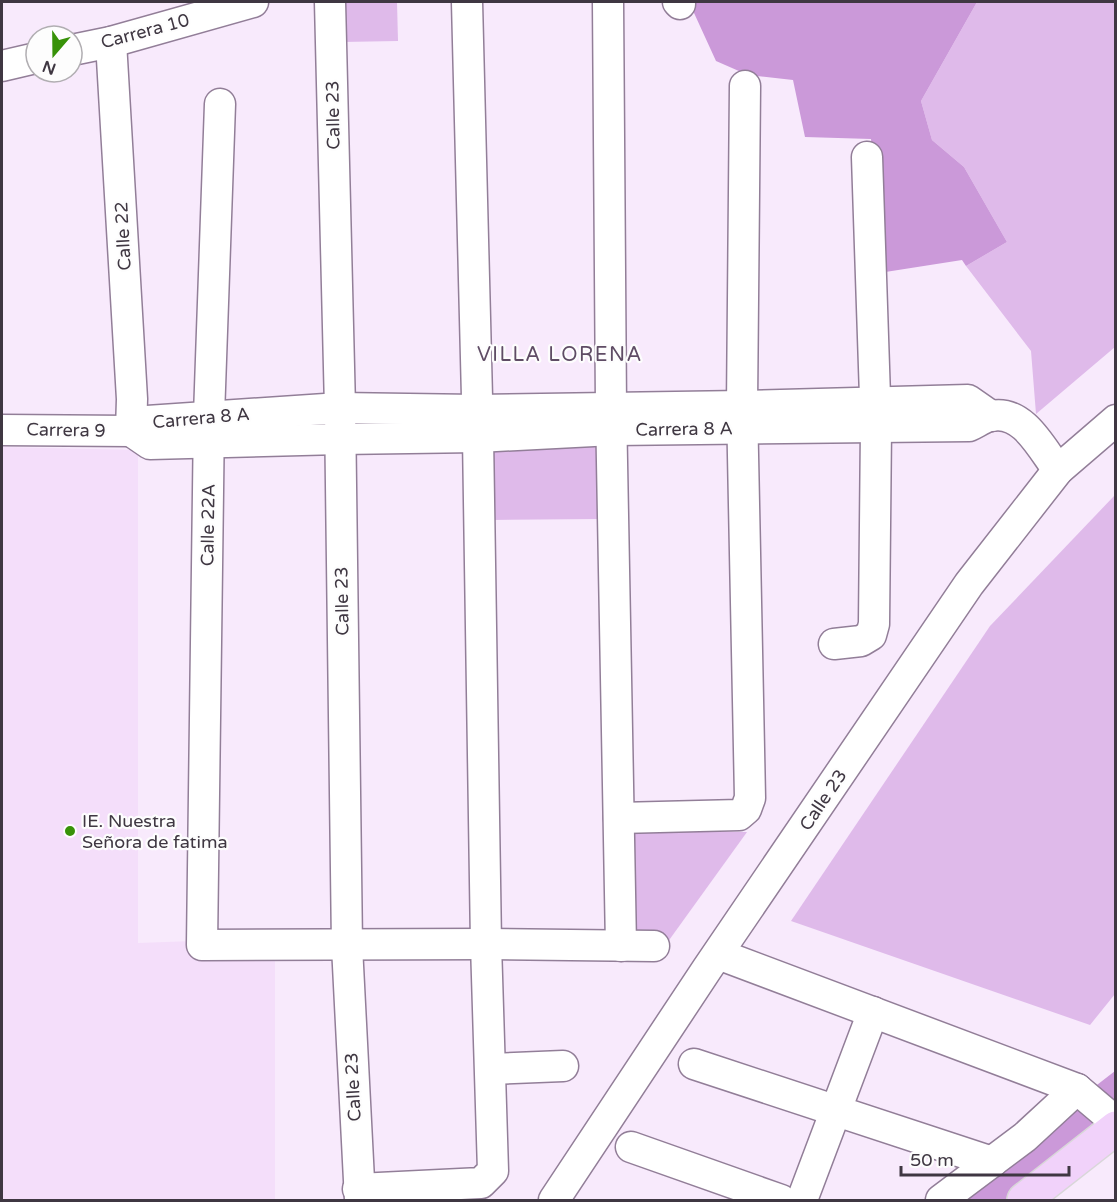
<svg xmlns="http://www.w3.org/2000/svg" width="1117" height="1202" font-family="'Varela Round',sans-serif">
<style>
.built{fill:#f4defa}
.green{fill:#dfbaea}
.forest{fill:#cb99d9}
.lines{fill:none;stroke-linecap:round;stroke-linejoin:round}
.minor-casing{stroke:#927e98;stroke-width:33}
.major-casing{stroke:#d9d7d9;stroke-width:36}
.minor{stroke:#fff;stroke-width:30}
.major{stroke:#f1d2fa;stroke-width:33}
.poi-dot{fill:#379208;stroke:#fdfdfd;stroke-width:2}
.labels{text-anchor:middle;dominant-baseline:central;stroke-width:4.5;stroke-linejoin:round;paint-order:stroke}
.street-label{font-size:18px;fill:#3f3742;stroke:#fdfdfd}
.poi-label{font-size:18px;fill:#3f3742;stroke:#fdfdfd;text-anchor:start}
.neighbourhood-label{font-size:20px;letter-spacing:1.5px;fill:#5f4c65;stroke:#fdfdfd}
</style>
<rect width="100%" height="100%" fill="#f8eafc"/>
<!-- built -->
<path class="built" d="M 2,447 L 138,450 L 138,943 L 193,941 L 196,961 L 275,960 L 275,1200 L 2,1200 Z"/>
<!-- green -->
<g class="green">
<path d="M 340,2 L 397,2 L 398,41 L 342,42 Z"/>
<path d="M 977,2 L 1115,2 L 1115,347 L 1036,414 L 1031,351 L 966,266 L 1007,242 L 964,167 L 932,140 L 921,101 Z"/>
<path d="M 599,434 L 600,519 L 492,520 L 491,435 Z"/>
<path d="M 1115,495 L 1115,994 L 1090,1025 L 791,921 L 990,626 Z"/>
<path d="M 632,829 L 747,832 L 667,943 L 631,940 Z"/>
</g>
<!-- forest -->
<g class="forest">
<path d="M 689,2 L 977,2 L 921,101 L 932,140 L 964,167 L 1007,242 L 966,266 L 962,260 L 879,273 L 871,139 L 805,137 L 793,80 L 748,75 L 716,61 Z"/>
<path d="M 1115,1071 L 1115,1102 L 1093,1088 Z"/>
<path d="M 1074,1100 L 1099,1130 L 1011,1200 L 958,1200 Z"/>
</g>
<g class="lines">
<!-- minor casing -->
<g class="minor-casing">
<g id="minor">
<path d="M 330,2 L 340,408 L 347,946 L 360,1200"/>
<path d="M 608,2 L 611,408 L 621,946"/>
<path d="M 678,2 L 680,4"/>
<path d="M 111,42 L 132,399 L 131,431"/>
<path d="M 72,50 L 111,42 L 253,2"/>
<path d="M 2,66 L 36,58"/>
<path d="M 220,104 L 209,416 L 202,945 L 486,944 L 654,946"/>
<path d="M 2,430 L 131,431"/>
<path d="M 131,431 L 150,444 L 340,439 L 478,437 L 613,430 L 969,426 C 976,423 984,417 991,416 C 1023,409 1042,449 1058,470"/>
<path d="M 131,431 L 147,421 L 340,408 L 476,410 L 742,406 L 968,400 L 991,416"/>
<path d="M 834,644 L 861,641 L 871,635 L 874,624 L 876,427 L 867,157"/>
<path d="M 619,818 L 739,815 L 746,809 L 750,798 L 742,406 L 745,86"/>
<path d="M 718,954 L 1077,1089 L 1116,1122"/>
<path d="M 694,1064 L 992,1162"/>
<path d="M 491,1069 L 563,1066"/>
<path d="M 631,1147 L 781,1200"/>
<path d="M 358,1189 L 481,1183 L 493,1171 L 486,944 L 478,437 L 467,2"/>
<path d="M 554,1200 L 707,969 L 969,584 L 1058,470 L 1116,420"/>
<path d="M 802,1200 L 873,1012"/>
<path d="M 941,1200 L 1025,1137 L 1077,1089"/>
</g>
</g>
<!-- major casing -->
<g class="major-casing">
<path id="major" d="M 1024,1200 L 1116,1128"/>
</g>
<!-- minor -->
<use href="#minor" class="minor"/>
<!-- major -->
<use href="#major" class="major"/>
</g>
<!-- markers -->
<circle class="poi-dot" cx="70" cy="831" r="6"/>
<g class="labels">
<!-- street labels -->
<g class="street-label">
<text transform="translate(145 31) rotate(-15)">Carrera 10</text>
<text transform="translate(333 115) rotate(-91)">Calle 23</text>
<text transform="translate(123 236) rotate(-93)">Calle 22</text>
<text transform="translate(201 418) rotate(-5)">Carrera 8 A</text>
<text transform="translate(684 429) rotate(-1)">Carrera 8 A</text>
<text transform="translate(66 430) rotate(1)">Carrera 9</text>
<text transform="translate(208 525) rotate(-89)">Calle 22A</text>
<text transform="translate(342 601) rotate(-91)">Calle 23</text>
<text transform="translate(823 800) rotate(-56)">Calle 23</text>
<text transform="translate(353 1087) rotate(-93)">Calle 23</text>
</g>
<!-- poi labels -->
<g class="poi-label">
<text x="82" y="821">IE. Nuestra<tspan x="82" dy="21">Señora de fatima</tspan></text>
</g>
<!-- neighbourhood labels -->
<g class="neighbourhood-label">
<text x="560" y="355">VILLA LORENA</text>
</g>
</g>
<!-- border -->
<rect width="1117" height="1202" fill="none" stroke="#3f3742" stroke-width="6"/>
<!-- north arrow -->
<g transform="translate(54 54) rotate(200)"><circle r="28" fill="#fdfdfd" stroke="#b1aeb2" stroke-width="1.5"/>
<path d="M0-4.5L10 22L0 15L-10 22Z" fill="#379208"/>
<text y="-9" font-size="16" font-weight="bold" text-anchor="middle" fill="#3f3742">N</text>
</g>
<!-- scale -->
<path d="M901 1166v9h168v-9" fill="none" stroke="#3f3742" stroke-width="3"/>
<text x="910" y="1166" font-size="18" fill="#3f3742" stroke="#fdfdfd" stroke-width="4.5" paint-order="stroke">50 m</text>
</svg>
